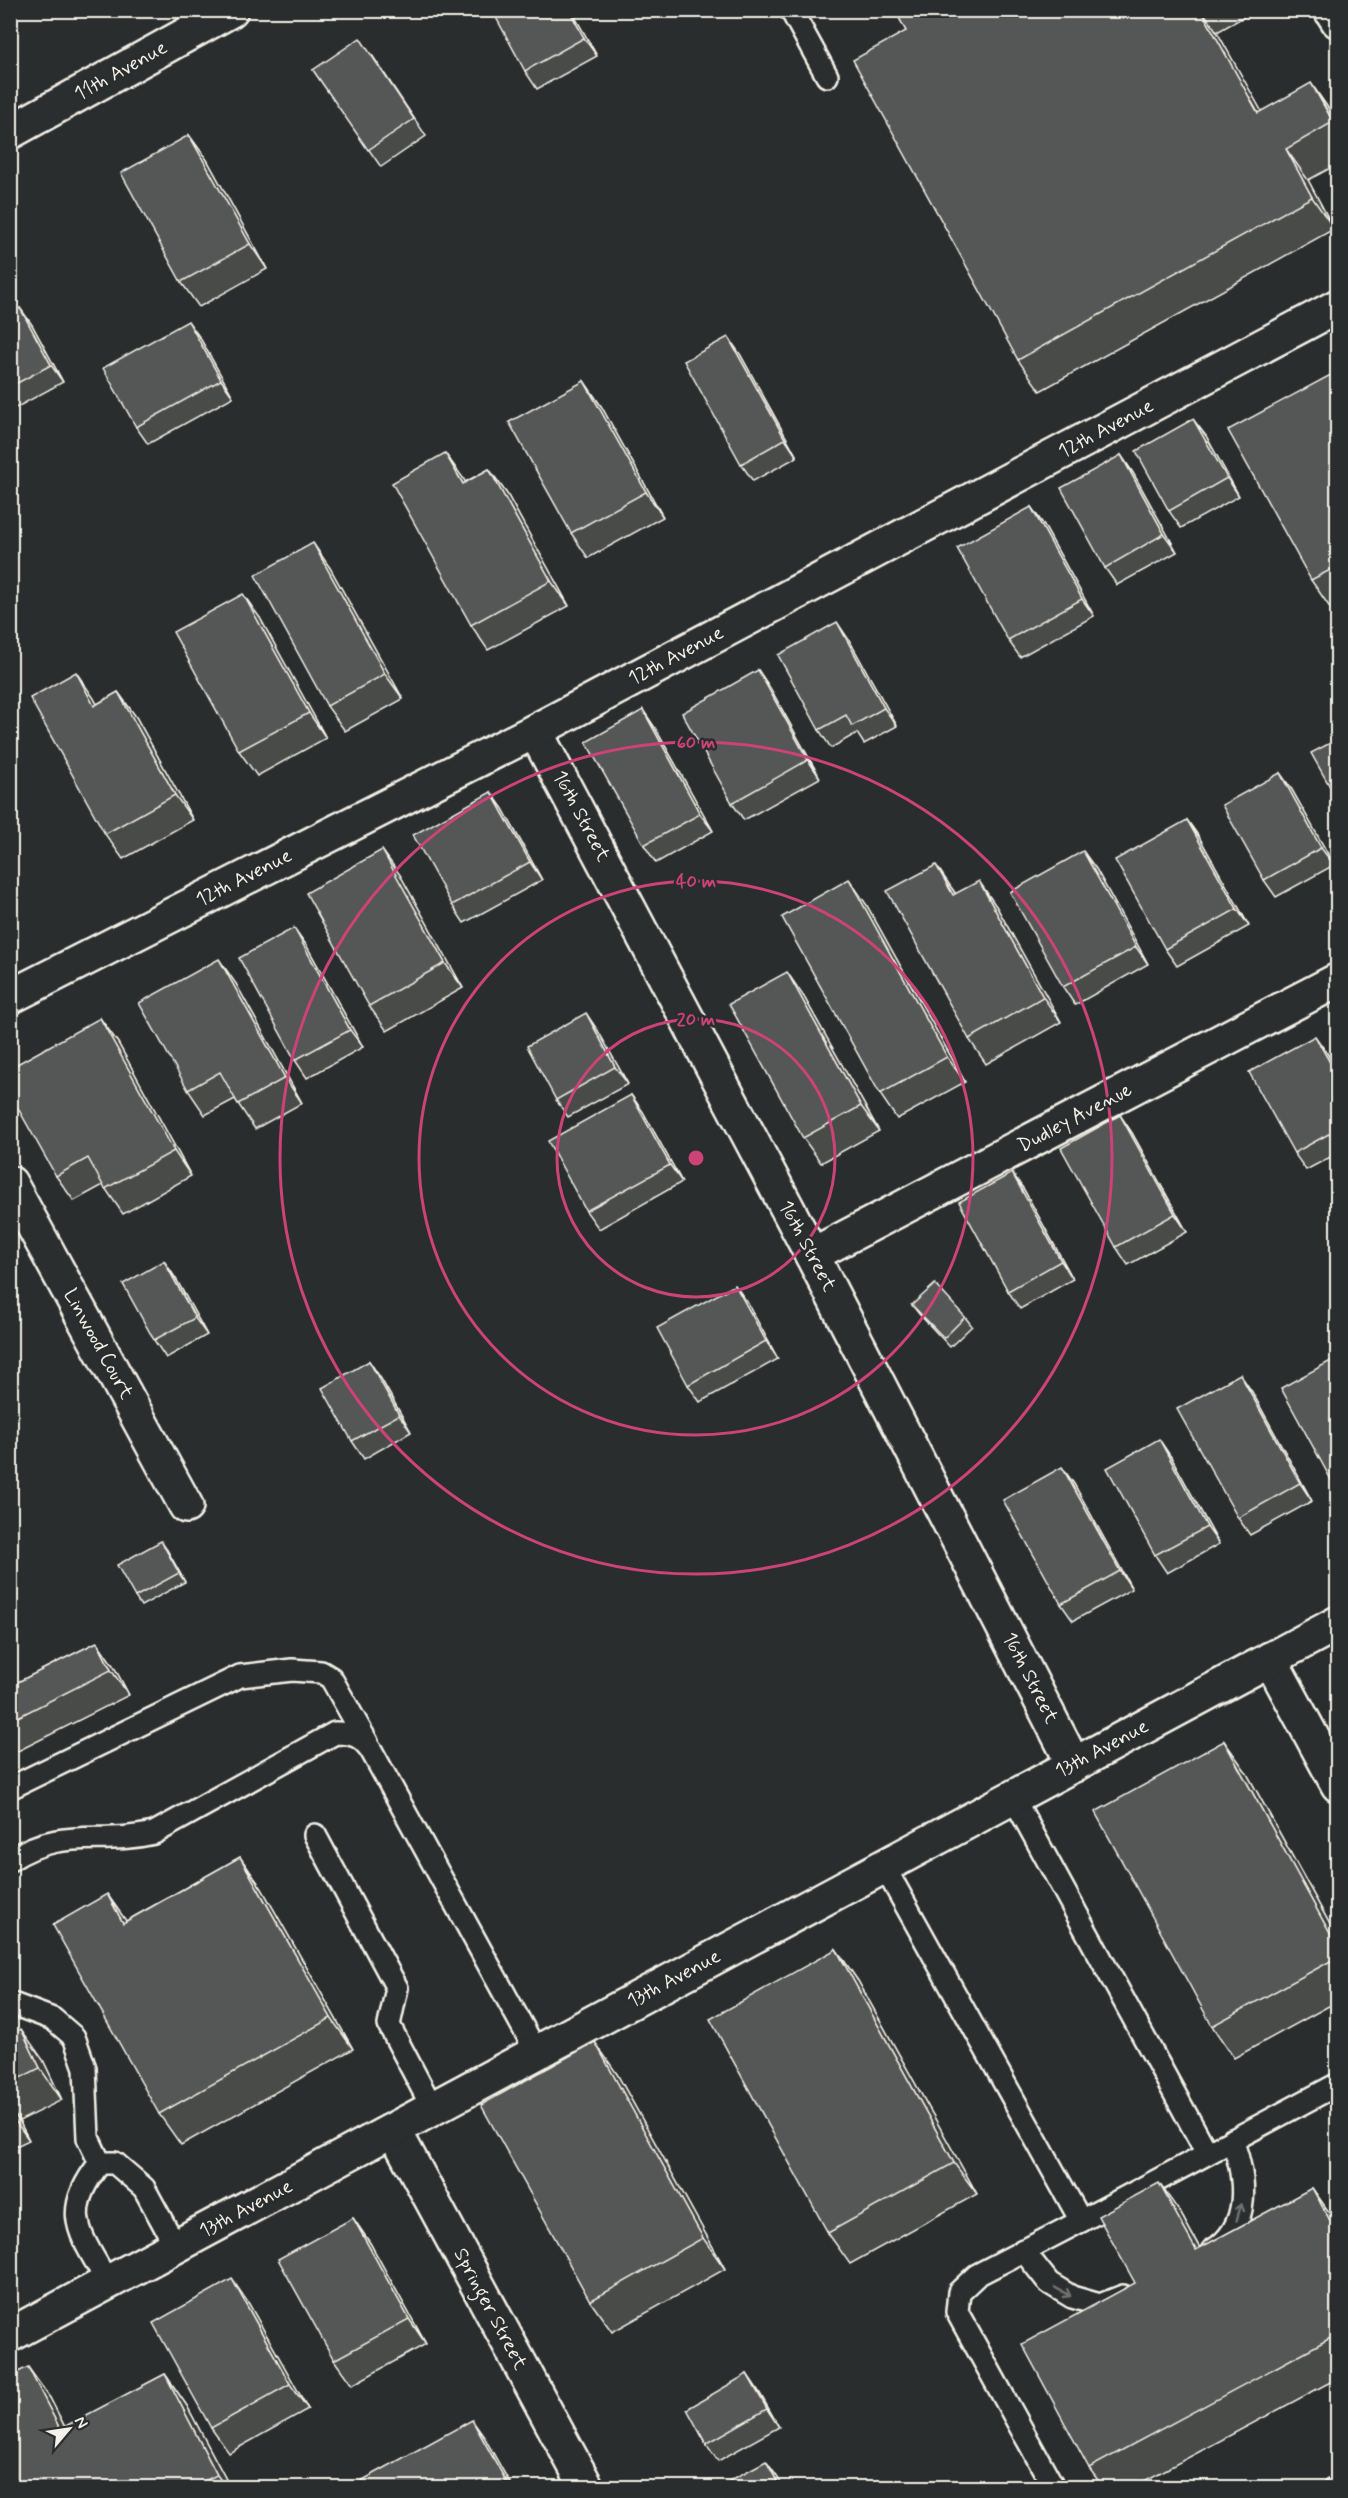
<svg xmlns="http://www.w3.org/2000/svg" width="1348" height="2498" font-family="Mynerve,sans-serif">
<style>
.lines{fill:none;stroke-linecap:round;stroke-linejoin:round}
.service-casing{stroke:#f4f1e8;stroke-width:26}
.minor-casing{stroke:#f4f1e8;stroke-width:38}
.tertiary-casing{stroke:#f4f1e8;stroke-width:38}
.service{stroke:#2a2d2e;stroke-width:21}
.minor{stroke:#2a2d2e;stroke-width:33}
.tertiary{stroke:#2a2d2e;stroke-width:33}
.wall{fill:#494b4a;stroke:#f4f1e8;stroke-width:1.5}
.shaded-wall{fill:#3c3d3c;stroke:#f4f1e8;stroke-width:1.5}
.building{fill:#555756;stroke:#f4f1e8;stroke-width:1.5}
.oneway{stroke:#71726f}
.ring{fill:none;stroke:#cc4377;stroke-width:3}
.labels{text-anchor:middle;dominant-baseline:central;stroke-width:5;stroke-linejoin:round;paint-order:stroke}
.street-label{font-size:20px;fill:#f4f1e8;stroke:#2a2d2e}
.centre{fill:#cc4377;stroke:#2a2d2e;stroke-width:3}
.ring-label{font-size:18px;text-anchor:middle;font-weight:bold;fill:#cc4377;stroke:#2a2d2e;stroke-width:5;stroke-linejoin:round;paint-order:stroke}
</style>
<rect width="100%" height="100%" fill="#2a2d2e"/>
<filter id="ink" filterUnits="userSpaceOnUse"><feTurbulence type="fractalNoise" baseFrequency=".0167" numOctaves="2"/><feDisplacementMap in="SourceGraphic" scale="12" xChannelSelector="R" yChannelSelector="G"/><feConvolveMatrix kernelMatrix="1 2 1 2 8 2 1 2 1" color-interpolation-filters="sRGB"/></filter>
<g filter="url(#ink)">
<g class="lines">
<!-- service casing -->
<g class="service-casing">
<g id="service">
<path d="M 791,10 L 827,76"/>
<path d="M 10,1788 L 240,1676 L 292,1670 L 321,1672 L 331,1678 L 367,1742"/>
<path d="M 1013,1797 L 1207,2153"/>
<path d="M 315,1835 L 397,1988 L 389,2025 L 433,2109"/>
<path d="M 10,1860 C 62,1826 99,1846 154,1833 L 335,1733 C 353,1733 361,1736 371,1750 L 537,2053"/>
<path d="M 884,1866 L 1081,2221 L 977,2275 L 959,2292 L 957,2312 L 1054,2488"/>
<path d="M 10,2003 L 53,2019 L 74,2037 L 85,2068 L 88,2138 L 100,2163 L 115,2163 L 144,2188 L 176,2247"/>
<path d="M 100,2163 C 59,2214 81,2234 108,2283"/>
<path d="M 1081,2221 L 1338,2084"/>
<path d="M 1023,2250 L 1049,2283 L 1072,2297 L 1100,2305 L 1123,2296"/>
<path d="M 1212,2251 C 1252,2227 1246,2177 1232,2140"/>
<path d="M 1335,2488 L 1338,2486"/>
</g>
</g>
<!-- minor casing -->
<g class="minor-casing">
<g id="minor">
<path d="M 10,132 L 231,10"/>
<path d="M 535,731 L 812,1255 L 1074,1765"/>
<path d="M 10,997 L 535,731 L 1338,306"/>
<path d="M 10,1183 L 186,1506"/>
<path d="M 812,1255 L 1338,980"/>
<path d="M 1270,1659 L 1338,1785"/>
<path d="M 394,2130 L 587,2488"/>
</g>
</g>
<!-- tertiary casing -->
<g class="tertiary-casing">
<g id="tertiary">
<path d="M 1331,10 L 1338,21"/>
<path d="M 10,2335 L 1338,1623"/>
</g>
</g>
<!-- service -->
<use href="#service" class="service"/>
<!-- minor -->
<use href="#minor" class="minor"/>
<!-- tertiary -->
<use href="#tertiary" class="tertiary"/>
</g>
<!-- wall -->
<g class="wall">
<path d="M 571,10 L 597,56 L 537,89 L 525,71 Z"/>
<path d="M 895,10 L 1256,10 L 1217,32 L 1261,111 L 1333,115 L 1338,122 L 1338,164 L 1308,180 L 1334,229 L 1040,391 L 1018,360 L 906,31 Z"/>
<path d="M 372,55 L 426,136 L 381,167 L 313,70 Z"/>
<path d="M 189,135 L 207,160 L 267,269 L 199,307 L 181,282 Z"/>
<path d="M 20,308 L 32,325 L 63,382 L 10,411 L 10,313 Z"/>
<path d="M 200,338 L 233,397 L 148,444 L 136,427 Z"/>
<path d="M 740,354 L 797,457 L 753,481 L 741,464 Z"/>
<path d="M 1338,371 L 1338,610 L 1333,612 L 1311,580 Z"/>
<path d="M 584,381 L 601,406 L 663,517 L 588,558 L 571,533 Z"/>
<path d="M 1206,436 L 1239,496 L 1181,528 L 1169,511 Z"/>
<path d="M 1121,455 L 1133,473 L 1177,552 L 1117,585 L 1105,568 Z"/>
<path d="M 489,469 L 507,494 L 569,606 L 488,650 L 471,625 L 463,478 L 465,482 Z"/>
<path d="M 1031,507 L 1043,524 L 1094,616 L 1020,657 L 1008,640 Z"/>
<path d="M 330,568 L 403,699 L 345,731 L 327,706 Z"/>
<path d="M 260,618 L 326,738 L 257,776 L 239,751 Z"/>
<path d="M 849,640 L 897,726 L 864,744 L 857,733 L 831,748 L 819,730 Z"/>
<path d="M 758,670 L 770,688 L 820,778 L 744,820 L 732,803 Z"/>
<path d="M 118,692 L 136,717 L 193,820 L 123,859 L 105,834 L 93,697 L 97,704 Z"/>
<path d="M 643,710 L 655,728 L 713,831 L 656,863 L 644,845 Z"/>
<path d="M 1280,773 L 1292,790 L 1334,865 L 1276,897 L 1264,880 Z"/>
<path d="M 491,792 L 503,809 L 542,880 L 464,923 L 452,905 Z"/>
<path d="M 1187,820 L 1199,837 L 1249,926 L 1177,966 L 1165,949 Z"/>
<path d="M 1096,869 L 1148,964 L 1075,1005 L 1063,987 Z"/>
<path d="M 400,875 L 463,988 L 387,1031 L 369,1006 Z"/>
<path d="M 953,890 L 956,894 L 996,906 L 1061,1022 L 986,1064 L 969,1039 Z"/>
<path d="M 866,904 L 965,1082 L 897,1119 L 880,1094 Z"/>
<path d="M 294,928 L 306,945 L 363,1047 L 307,1078 L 295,1060 Z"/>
<path d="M 236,984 L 302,1103 L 255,1129 L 235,1099 L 205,1115 L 188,1090 Z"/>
<path d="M 804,997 L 879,1131 L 821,1163 L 803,1138 Z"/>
<path d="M 100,1018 L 118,1043 L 191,1176 L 123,1214 L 103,1185 L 74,1201 L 56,1176 Z"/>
<path d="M 598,1031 L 628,1084 L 568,1117 L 556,1100 Z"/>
<path d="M 1327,1053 L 1338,1072 L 1338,1153 L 1306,1170 L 1294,1153 Z"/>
<path d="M 631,1095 L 643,1112 L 682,1182 L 599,1229 L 586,1211 Z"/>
<path d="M 1120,1115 L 1132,1133 L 1187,1232 L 1128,1265 L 1116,1247 Z"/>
<path d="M 1012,1173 L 1024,1190 L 1073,1279 L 1020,1309 L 1008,1291 Z"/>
<path d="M 164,1261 L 176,1279 L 207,1335 L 166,1358 L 154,1340 Z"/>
<path d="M 747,1302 L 778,1359 L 700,1402 L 688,1385 Z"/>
<path d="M 912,1305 L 965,1317 L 972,1326 L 950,1347 L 919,1314 Z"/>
<path d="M 369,1361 L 381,1379 L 411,1432 L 364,1459 L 352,1441 Z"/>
<path d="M 1252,1392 L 1312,1501 L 1250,1535 L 1238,1518 Z"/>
<path d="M 1171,1457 L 1219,1544 L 1167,1573 L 1155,1555 Z"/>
<path d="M 1074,1484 L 1132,1589 L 1073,1621 L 1061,1604 Z"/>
<path d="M 167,1550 L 185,1582 L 141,1606 L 135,1597 Z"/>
<path d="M 97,1642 L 114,1667 L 129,1695 L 10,1755 L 10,1686 Z"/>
<path d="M 1224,1741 L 1246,1772 L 1338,1939 L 1338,2001 L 1234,2058 L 1212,2026 Z"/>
<path d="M 240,1857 L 262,1889 L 353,2049 L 181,2145 L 159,2114 L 107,1894 L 126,1921 Z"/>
<path d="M 836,1949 L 858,1981 L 977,2194 L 850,2264 L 828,2233 Z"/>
<path d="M 10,2034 L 43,2060 L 62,2100 L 19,2121 L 29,2140 L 10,2149 Z"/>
<path d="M 617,2074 L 725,2269 L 612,2332 L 590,2301 Z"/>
<path d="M 1312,2188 L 1338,2225 L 1338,2378 L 1133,2487 L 1103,2487 L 1089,2468 L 1135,2283 L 1181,2214 L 1200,2248 Z"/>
<path d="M 353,2218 L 370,2243 L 426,2344 L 352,2385 L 334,2360 Z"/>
<path d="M 249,2304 L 308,2409 L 229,2453 L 211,2428 Z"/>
<path d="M 165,2374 L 187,2406 L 230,2487 L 10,2487 L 50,2398 L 65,2427 Z"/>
<path d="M 747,2374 L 759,2392 L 779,2427 L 718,2461 L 706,2444 Z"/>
<path d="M 484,2437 L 512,2487 L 350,2487 Z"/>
</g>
<!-- shaded-wall -->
<g class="shaded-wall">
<path d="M 569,10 L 571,10 L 597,56 L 584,38 Z"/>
<path d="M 1201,10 L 1202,10 L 1217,32 L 1280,144 L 1258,113 Z"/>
<path d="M 1311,83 L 1333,115 L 1338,122 L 1338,129 Z"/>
<path d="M 189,135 L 207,160 L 267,269 L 250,244 Z"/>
<path d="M 1286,149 L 1308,180 L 1334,229 L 1312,197 Z"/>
<path d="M 20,308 L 32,325 L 63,382 L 51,365 Z"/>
<path d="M 188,321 L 200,338 L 233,397 L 221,380 Z"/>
<path d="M 728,337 L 740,354 L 797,457 L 785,439 Z"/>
<path d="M 584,381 L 601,406 L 663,517 L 646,492 Z"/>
<path d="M 1193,419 L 1206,436 L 1239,496 L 1227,478 Z"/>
<path d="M 445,453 L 463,478 L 480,509 L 463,484 Z"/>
<path d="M 1121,455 L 1133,473 L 1177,552 L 1164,534 Z"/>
<path d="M 489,469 L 507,494 L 569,606 L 551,581 Z"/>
<path d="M 1031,507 L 1043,524 L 1094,616 L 1082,599 Z"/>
<path d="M 313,543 L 330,568 L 403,699 L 385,674 Z"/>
<path d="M 243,594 L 260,618 L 326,738 L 309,713 Z"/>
<path d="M 837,622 L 849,640 L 897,726 L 884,708 Z"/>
<path d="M 758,670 L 770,688 L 820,778 L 808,760 Z"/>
<path d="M 76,672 L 93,697 L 112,731 L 94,706 Z"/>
<path d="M 118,692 L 136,717 L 193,820 L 175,795 Z"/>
<path d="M 643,710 L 655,728 L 713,831 L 700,814 Z"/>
<path d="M 1280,773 L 1292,790 L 1334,865 L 1321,848 Z"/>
<path d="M 491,792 L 503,809 L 542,880 L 530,862 Z"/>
<path d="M 1187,820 L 1199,837 L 1249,926 L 1237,909 Z"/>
<path d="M 382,850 L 400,875 L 463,988 L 445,963 Z"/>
<path d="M 1083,851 L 1096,869 L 1148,964 L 1136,947 Z"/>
<path d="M 936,865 L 953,890 L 970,920 L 953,895 Z"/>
<path d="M 849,879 L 866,904 L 965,1082 L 947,1057 Z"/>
<path d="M 979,881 L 996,906 L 1061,1022 L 1043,997 Z"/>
<path d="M 294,928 L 306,945 L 363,1047 L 350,1030 Z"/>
<path d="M 219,959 L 236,984 L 302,1103 L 285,1078 Z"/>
<path d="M 787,972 L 804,997 L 879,1131 L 861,1106 Z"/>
<path d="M 586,1013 L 598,1031 L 628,1084 L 615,1067 Z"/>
<path d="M 100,1018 L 118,1043 L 191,1176 L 174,1151 Z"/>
<path d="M 1315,1036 L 1327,1053 L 1338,1072 L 1338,1077 Z"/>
<path d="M 631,1095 L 643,1112 L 682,1182 L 670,1165 Z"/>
<path d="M 1120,1115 L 1132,1133 L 1187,1232 L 1175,1214 Z"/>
<path d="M 1012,1173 L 1024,1190 L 1073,1279 L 1061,1261 Z"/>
<path d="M 164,1261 L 176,1279 L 207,1335 L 195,1318 Z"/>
<path d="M 735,1285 L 747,1302 L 778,1359 L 766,1341 Z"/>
<path d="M 369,1361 L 381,1379 L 411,1432 L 399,1415 Z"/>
<path d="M 1240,1374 L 1252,1392 L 1312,1501 L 1300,1483 Z"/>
<path d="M 1159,1439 L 1171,1457 L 1219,1544 L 1207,1527 Z"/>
<path d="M 1062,1467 L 1074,1484 L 1132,1589 L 1120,1571 Z"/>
<path d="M 161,1541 L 167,1550 L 185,1582 L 179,1573 Z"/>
<path d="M 97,1642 L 114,1667 L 129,1695 L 111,1670 Z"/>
<path d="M 1224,1741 L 1246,1772 L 1338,1939 L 1338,1948 Z"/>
<path d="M 240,1857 L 262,1889 L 353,2049 L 331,2018 Z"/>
<path d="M 107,1894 L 129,1925 L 123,1923 Z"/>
<path d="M 836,1949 L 858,1981 L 977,2194 L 954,2163 Z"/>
<path d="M 21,2029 L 43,2060 L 62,2100 L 40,2068 Z"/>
<path d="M 595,2042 L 617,2074 L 725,2269 L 703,2238 Z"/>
<path d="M 10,2109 L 19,2121 L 29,2140 L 10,2114 Z"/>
<path d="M 1159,2183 L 1181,2214 L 1218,2282 L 1196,2250 Z"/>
<path d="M 1312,2188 L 1338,2225 L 1338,2235 Z"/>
<path d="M 353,2218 L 370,2243 L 426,2344 L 409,2319 Z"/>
<path d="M 232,2279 L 249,2304 L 308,2409 L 290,2384 Z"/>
<path d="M 28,2367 L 50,2398 L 82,2461 L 60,2429 Z"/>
<path d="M 165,2374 L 187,2406 L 230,2487 L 226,2487 L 217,2475 Z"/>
<path d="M 747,2374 L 759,2392 L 779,2427 L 767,2409 Z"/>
<path d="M 472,2420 L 484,2437 L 512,2487 L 511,2487 L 506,2481 Z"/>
<path d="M 766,2461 L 778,2478 L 783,2487 L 780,2487 Z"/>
</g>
<!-- building -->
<g class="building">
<path d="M 492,10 L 569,10 L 584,38 L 525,71 Z"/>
<path d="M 895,10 L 1201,10 L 1258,113 L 1311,83 L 1333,122 L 1286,149 L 1312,197 L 1018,360 L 853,60 L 906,31 Z"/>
<path d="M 360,38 L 414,119 L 368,150 L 313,70 Z"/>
<path d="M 189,135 L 250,244 L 181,282 L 121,173 Z"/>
<path d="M 20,308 L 51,365 L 10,387 L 10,313 Z"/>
<path d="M 188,321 L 221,380 L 136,427 L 103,368 Z"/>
<path d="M 728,337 L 785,439 L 741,464 L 684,361 Z"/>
<path d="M 1338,371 L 1338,566 L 1311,580 L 1228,430 Z"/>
<path d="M 584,381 L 646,492 L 571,533 L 509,422 Z"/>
<path d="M 1193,419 L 1227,478 L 1169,511 L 1136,451 Z"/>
<path d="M 445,453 L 463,484 L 489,469 L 551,581 L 471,625 L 392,483 Z"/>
<path d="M 1121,455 L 1164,534 L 1105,568 L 1061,488 Z"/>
<path d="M 1031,507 L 1082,599 L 1008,640 L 957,548 Z"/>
<path d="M 313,543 L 385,674 L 327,706 L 255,575 Z"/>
<path d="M 243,594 L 309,713 L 239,751 L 173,632 Z"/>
<path d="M 837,622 L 884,708 L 852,726 L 846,715 L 819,730 L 778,655 Z"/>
<path d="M 758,670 L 808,760 L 732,803 L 682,713 Z"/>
<path d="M 76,672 L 94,706 L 118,692 L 175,795 L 105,834 L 30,698 Z"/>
<path d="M 643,710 L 700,814 L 644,845 L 586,742 Z"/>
<path d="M 1338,739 L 1338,801 L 1311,753 Z"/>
<path d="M 1280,773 L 1321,848 L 1264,880 L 1222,805 Z"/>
<path d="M 491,792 L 530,862 L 452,905 L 413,835 Z"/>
<path d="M 1187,820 L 1237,909 L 1165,949 L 1115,860 Z"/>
<path d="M 382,850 L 445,963 L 369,1006 L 306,893 Z"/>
<path d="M 1083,851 L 1136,947 L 1063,987 L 1010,892 Z"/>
<path d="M 936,865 L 953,895 L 979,881 L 1043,997 L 969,1039 L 887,891 Z"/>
<path d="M 849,879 L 947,1057 L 880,1094 L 782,917 Z"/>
<path d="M 294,928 L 350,1030 L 295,1060 L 239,958 Z"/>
<path d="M 219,959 L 285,1078 L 238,1104 L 220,1072 L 188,1090 L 139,1003 Z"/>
<path d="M 787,972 L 861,1106 L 803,1138 L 729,1004 Z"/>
<path d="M 586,1013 L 615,1067 L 556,1100 L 527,1046 Z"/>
<path d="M 100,1018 L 174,1151 L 105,1189 L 88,1158 L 56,1176 L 10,1094 L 10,1068 Z"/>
<path d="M 1315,1036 L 1338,1077 L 1338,1129 L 1294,1153 L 1249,1072 Z"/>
<path d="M 631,1095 L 670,1165 L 586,1211 L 548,1141 Z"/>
<path d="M 1120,1115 L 1175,1214 L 1116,1247 L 1061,1148 Z"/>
<path d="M 1012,1173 L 1061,1261 L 1008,1291 L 959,1202 Z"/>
<path d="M 164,1261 L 195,1318 L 154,1340 L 123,1284 Z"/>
<path d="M 935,1284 L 965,1317 L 944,1338 L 912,1305 Z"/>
<path d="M 735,1285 L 766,1341 L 688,1385 L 657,1328 Z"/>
<path d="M 1338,1357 L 1338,1483 L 1334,1485 L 1281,1388 Z"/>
<path d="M 369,1361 L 399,1415 L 352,1441 L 322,1388 Z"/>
<path d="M 1240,1374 L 1300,1483 L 1238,1518 L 1177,1409 Z"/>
<path d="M 1159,1439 L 1207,1527 L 1155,1555 L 1107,1468 Z"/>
<path d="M 1062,1467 L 1120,1571 L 1061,1604 L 1003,1500 Z"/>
<path d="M 161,1541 L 179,1573 L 135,1597 L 117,1565 Z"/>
<path d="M 97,1642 L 111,1670 L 10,1721 L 10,1686 Z"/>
<path d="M 1224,1741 L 1338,1948 L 1338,1957 L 1212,2026 L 1095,1812 Z"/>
<path d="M 240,1857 L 331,2018 L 159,2114 L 53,1925 L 107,1894 L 123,1923 Z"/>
<path d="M 836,1949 L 954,2163 L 828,2233 L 710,2019 Z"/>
<path d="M 21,2029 L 40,2068 L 10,2083 L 10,2034 Z"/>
<path d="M 595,2042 L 703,2238 L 590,2301 L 481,2105 Z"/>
<path d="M 1159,2183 L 1196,2250 L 1312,2188 L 1338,2235 L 1338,2334 L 1089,2468 L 1022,2344 L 1135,2283 L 1098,2216 Z"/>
<path d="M 353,2218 L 409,2319 L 334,2360 L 278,2259 Z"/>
<path d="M 232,2279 L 290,2384 L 211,2428 L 153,2323 Z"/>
<path d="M 28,2367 L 60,2429 L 165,2374 L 217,2475 L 192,2487 L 10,2487 L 10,2376 Z"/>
<path d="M 747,2374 L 767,2409 L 706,2444 L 687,2409 Z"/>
<path d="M 472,2420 L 506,2481 L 494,2487 L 350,2487 Z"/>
<path d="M 766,2461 L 780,2487 L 718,2487 Z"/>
</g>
<!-- one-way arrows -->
<defs><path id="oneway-shaft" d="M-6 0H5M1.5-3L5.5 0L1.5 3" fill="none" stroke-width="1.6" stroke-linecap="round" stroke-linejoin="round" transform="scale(1.5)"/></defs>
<g class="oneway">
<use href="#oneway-shaft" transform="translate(1239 2212) rotate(-74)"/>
<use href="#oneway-shaft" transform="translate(1063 2292) rotate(29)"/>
</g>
</g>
<!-- distance rings -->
<g class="ring">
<circle cx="696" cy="1158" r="139"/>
<circle cx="696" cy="1158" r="277"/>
<circle cx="696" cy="1158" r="416"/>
</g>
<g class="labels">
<!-- street labels -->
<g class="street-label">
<text transform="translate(121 71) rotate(-29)">11th Avenue</text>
<text transform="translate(1106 429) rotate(-28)">12th Avenue</text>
<text transform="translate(676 656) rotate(-28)">12th Avenue</text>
<text transform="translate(581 816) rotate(62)">16th Street</text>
<text transform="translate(244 878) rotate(-27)">12th Avenue</text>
<text transform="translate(1075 1118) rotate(-28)">Dudley Avenue</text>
<text transform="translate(807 1246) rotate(62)">16th Street</text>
<text transform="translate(98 1344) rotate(61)">Linwood Court</text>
<text transform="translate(1030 1678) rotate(63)">16th Street</text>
<text transform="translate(1102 1749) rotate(-28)">13th Avenue</text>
<text transform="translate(674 1979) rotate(-28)">13th Avenue</text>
<text transform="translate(246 2209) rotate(-28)">13th Avenue</text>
<text transform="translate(490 2309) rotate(62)">Springer Street</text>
</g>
</g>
<circle cx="696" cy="1158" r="9" class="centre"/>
<g class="ring-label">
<text x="696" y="748">60 m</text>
<text x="696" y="887">40 m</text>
<text x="696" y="1025">20 m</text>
</g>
<!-- margin -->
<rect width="1348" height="2498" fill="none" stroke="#2a2d2e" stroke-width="36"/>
<rect x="18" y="18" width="1312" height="2462" fill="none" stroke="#f4f1e8" stroke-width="2" filter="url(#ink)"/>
<!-- north arrow -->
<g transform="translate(69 2429) rotate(61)" stroke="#2a2d2e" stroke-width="4.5" paint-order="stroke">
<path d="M0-4.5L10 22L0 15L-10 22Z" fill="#f4f1e8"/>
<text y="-9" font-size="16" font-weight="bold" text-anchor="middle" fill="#f4f1e8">N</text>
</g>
</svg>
